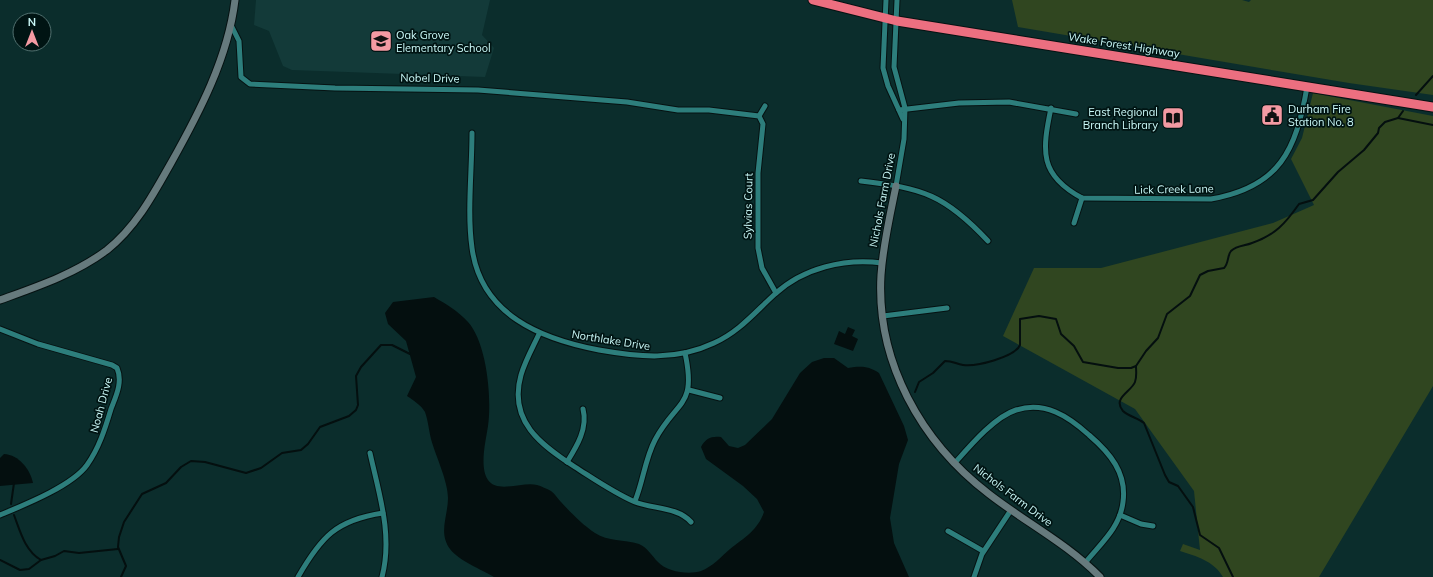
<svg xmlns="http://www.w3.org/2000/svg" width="1433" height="577" font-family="Mulish,sans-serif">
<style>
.built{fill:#133a39}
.green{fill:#304620}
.water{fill:#040f0f}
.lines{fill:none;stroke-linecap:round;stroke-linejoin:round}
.stream{stroke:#040f0f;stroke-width:2}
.street-casing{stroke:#061212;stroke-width:7}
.secondary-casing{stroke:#061212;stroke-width:9}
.highway-casing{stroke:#061212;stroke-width:11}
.street{stroke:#2d7e7c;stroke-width:5}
.secondary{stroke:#667a7d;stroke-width:7}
.highway{stroke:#ec6f80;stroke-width:9}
.labels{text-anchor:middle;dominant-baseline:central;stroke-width:3.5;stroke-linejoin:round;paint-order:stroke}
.poi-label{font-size:11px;fill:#cbfaf9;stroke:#001413;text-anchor:start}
.street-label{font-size:11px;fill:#cbfaf9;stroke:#001413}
</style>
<rect width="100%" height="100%" fill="#0b2d2c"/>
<!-- built -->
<path class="built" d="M 256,0 L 490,0 L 482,35 L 494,48 L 485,77 L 292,70 L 283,66 L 269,31 L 254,25 Z"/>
<!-- green -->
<g class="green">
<path d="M 1012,0 L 1242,0 L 1249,2 L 1251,0 L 1433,0 L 1433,95 L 1349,83 L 1018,27 Z"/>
<path d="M 1313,93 L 1433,116 L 1433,386 L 1319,577 L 1223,577 C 1214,561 1196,556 1180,551 L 1183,544 L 1200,550 L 1194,491 L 1135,409 L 1003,336 L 1034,268 L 1101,268 L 1273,223 L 1314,205 L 1291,159 L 1302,138 Z"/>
</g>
<!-- water -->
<g class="water">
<path d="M 434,297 C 446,304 458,311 468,322 C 487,343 492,399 488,426 C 486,440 479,467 488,480 C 498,494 523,481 537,485 C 541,486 547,489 551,491 C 555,494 558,499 561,502 C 571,513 583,525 595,533 C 608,542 624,539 639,544 C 647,547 652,556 658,562 C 667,572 689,575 701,571 C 712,567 722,556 730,549 C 744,538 758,530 764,512 L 757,499 L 743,486 L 706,459 L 701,447 C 706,438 711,436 721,437 L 729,446 L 738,448 L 745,445 L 772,419 L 800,373 L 812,362 L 824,358 L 834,358 L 848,368 C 861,366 868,366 879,373 L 904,426 L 908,440 L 899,464 L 890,518 L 894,543 L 909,577 L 494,577 C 481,569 459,561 450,549 C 438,533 448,516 448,498 C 448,481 436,457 431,439 C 429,431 428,420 425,412 C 421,405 413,400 407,396 L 416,377 L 406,341 L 388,324 L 385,313 L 393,302 Z"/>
<path d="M 848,327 L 855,330 L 852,336 L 858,339 L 853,351 L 834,344 L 839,331 L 845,334 Z"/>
<path d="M 4,454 C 19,455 30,469 33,483 L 0,486 L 0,458 Z"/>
</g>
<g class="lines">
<!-- stream -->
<g class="stream">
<path d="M 1416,95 L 1433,76"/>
<path d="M 1398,118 L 1433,125"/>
<path d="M 1136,366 C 1136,371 1137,377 1135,382 C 1131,392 1112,398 1123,411 C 1128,416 1138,418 1144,423 L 1165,475 L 1169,482 L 1178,486 L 1193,507 L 1200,535 L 1219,548 L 1233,577"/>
<path d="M 915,392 L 919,382 L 933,373 L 945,361 C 953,361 956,364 963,365 C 976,367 1015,357 1020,345 L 1020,319 L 1039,316 L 1056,319 L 1061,334 L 1074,346 L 1083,362 L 1118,368 L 1131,368 L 1136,366 L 1146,351 L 1158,338 L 1167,314 L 1190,296 L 1200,275 L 1208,271 L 1224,268 C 1229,263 1227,256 1231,251 C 1237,245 1245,246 1252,243 C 1275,235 1285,224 1299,204 L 1313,200 L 1338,172 L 1364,150 L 1378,133 L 1379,128 L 1385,122 L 1398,118 L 1403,111"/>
<path d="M 11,504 L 14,483"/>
<path d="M 14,515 C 20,531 25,551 41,560"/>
<path d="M 0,560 L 20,570 L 29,569 L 41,560 L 55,556 L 64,551 L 79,553 L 118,549"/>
<path d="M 121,577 L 126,566 L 118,547 L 119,537 L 124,522 L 142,494 L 166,483 L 181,467 L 191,461 L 205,462 L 246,473 L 261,468 L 282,453 L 301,450 L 308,444 L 320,427 L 349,416 L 356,410 L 358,405 L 356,376 L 361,367 L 381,345 L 392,345 L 410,354"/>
</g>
<!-- street casing -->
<g class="street-casing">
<g id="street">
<path d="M 886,0 L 883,68 L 888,86 L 903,119"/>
<path d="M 231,25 L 239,41 L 241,77 L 250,84 L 335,88 L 478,90 L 627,102 L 678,110 L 709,110 L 759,116 L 763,124 L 758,173 L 758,248 L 762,268 L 776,293"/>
<path d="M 1051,108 C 1042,151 1039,175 1082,198 L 1211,199 C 1280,187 1296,150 1307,87"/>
<path d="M 899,110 L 959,103 L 1009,102 L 1076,114"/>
<path d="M 759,116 L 765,106"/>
<path d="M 472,133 C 472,170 467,213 472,248 C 481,315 541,339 599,350 C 639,357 676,361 714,343 C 739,332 755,312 775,294 C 803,268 845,258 882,263"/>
<path d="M 861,181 C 923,188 945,195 988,241"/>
<path d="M 896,186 L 904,139 L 905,108 L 894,67 L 897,0"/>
<path d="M 1074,223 L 1082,198"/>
<path d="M 883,316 L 947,308"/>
<path d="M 0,329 L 38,344 L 112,365 L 117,368 C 123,382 116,396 111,409 C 105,429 99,448 87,465 C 72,486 24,505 0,515"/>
<path d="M 539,334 C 533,347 525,361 521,375 C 508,421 541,445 575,467 C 594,479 614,493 635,502 C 653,509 678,507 691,522"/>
<path d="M 689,390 L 720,398"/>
<path d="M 370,453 C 379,494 393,535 382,577"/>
<path d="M 567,462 C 577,446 588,428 583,409"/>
<path d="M 954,464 C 969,447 994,417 1016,410 C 1045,401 1068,416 1089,435 C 1110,453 1127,473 1123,502 C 1120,528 1100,544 1085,563"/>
<path d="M 635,501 C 643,482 645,459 655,440 C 676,400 697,408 685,353"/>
<path d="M 1120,515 L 1141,524 L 1153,526"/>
<path d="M 948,531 L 983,551"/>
<path d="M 298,577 C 321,537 336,520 383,513"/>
<path d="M 974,577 L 982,554 L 1011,510"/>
</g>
</g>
<!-- secondary casing -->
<g class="secondary-casing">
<g id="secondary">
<path d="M 896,186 C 890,215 883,245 881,275 C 876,362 921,442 989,494 C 1025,522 1068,544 1100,577"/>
<path d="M 0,300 C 36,287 75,274 107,250 C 136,227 153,195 171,163 C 199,113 228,58 235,0"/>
</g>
</g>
<!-- highway casing -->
<g class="highway-casing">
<path id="highway" d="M 813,0 L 897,21 L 1433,107"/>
</g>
<!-- street -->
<use href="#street" class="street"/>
<!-- secondary -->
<use href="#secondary" class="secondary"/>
<!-- highway -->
<use href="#highway" class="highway"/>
</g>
<!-- icons -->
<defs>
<g id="school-square" transform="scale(1.15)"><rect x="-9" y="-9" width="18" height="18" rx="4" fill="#f49aa3" stroke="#001413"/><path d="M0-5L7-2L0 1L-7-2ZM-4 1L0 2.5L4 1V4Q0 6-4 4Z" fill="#111"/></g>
<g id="civic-square" transform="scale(1.15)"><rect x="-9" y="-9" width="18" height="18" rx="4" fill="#f49aa3" stroke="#001413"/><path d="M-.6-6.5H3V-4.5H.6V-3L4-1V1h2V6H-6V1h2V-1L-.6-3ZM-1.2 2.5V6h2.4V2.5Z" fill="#111"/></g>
<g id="library-square" transform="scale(1.15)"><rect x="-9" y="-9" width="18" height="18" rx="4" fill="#f49aa3" stroke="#001413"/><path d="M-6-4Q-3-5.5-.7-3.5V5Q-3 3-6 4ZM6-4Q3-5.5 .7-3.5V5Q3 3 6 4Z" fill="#111"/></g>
</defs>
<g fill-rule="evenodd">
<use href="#school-square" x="381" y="41"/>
<use href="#civic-square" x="1272" y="115"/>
<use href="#library-square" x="1173" y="118"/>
</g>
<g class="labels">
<!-- poi labels -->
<g class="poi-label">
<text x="396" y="35">Oak Grove<tspan x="396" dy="13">Elementary School</tspan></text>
<text x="1288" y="109">Durham Fire<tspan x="1288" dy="13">Station No. 8</tspan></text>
<text x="1158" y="112" text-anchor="end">East Regional<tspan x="1158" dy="13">Branch Library</tspan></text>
</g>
<!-- street labels -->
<g class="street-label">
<text transform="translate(1124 45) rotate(9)">Wake Forest Highway</text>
<text transform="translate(430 78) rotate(1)">Nobel Drive</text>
<text transform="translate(1174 189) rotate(-1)">Lick Creek Lane</text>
<text transform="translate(882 200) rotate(-79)">Nichols Farm Drive</text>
<text transform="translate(748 206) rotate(-89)">Sylvias Court</text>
<text transform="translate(611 340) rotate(9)">Northlake Drive</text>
<text transform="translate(101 405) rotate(-75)">Noah Drive</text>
<text transform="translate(1013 495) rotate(37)">Nichols Farm Drive</text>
</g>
</g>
<!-- north arrow -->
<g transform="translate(32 32)"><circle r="19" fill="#001413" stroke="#51706f"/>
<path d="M0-3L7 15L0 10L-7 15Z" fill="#f49aa3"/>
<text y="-6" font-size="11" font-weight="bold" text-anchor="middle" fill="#cbfaf9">N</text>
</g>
</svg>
